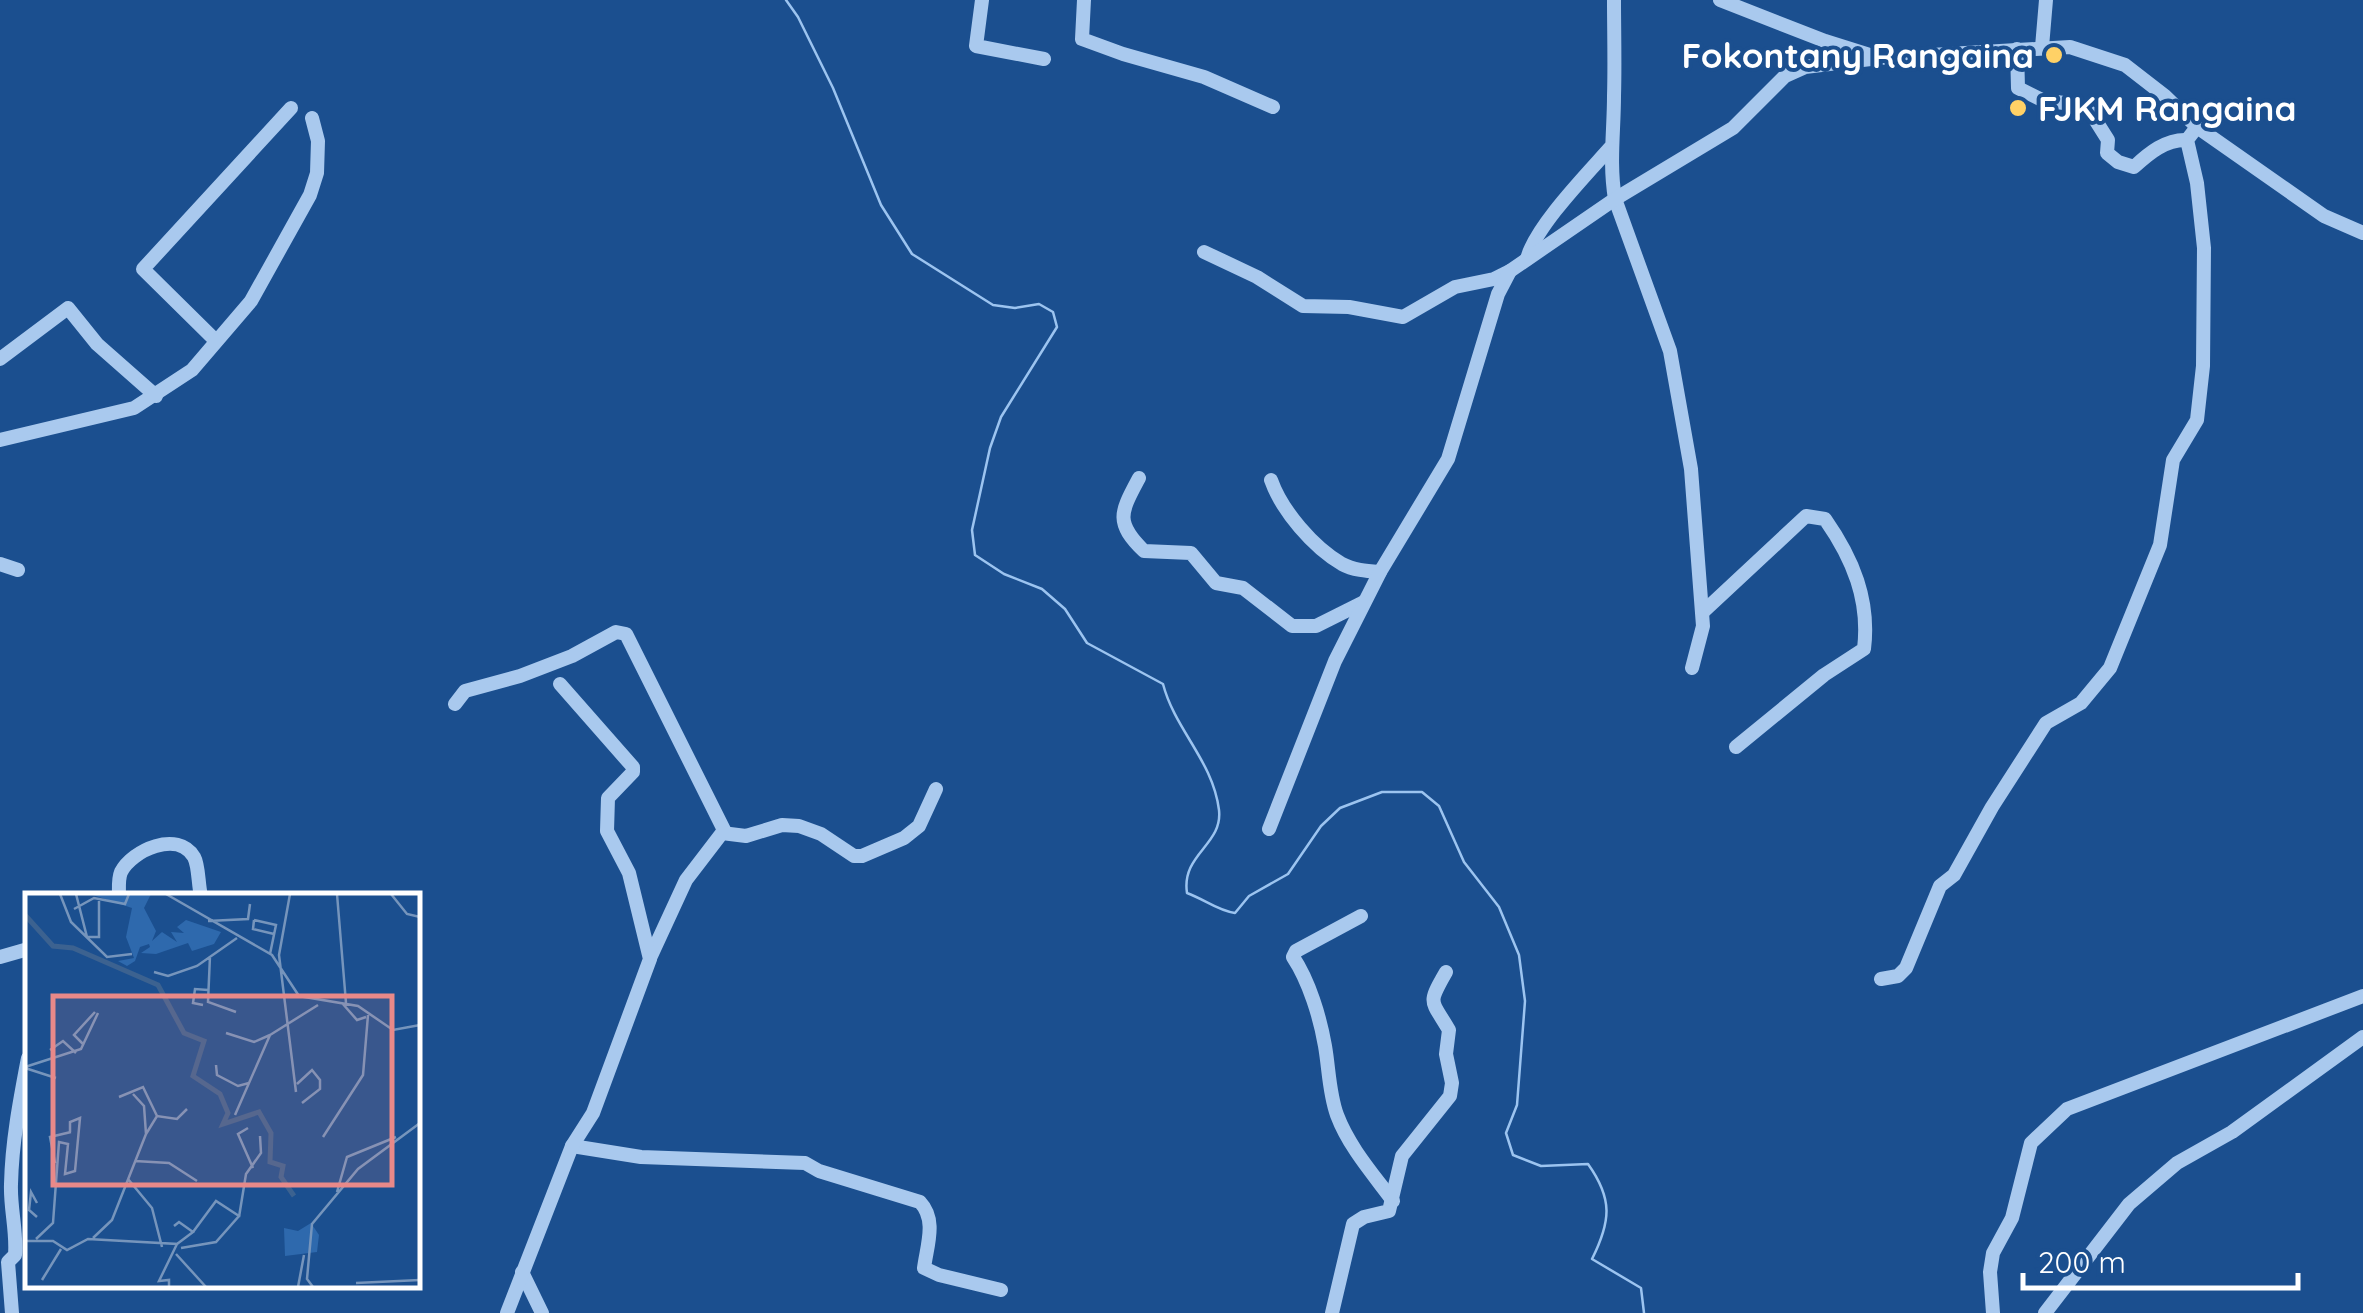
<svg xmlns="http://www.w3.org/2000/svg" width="2363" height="1313" font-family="Quicksand,sans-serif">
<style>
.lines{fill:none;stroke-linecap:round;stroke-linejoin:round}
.stream{stroke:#9cc4f0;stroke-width:2.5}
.minor{stroke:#a9c9ee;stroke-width:14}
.poi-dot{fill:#ffd166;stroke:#1b4f8f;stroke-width:4}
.labels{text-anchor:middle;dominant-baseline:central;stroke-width:8;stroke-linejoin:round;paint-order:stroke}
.poi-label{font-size:35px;font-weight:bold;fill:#fff;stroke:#1b4f8f;text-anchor:end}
.inset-river{fill:none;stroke:#3c6290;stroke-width:5}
.inset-road{fill:none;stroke:#7695bc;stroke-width:2.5}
.view{fill:#e88989;fill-opacity:0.15;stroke:#e88989;stroke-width:5}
.inset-edge{fill:none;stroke:#fff;stroke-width:5}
</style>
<rect width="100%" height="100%" fill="#1b4f8f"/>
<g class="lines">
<!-- stream -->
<path class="stream" d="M 786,0 L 798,17 L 833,88 L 881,205 L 912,254 L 993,305 L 1015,308 L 1039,304 L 1053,312 L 1057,327 L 1001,417 L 990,448 L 972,530 L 975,555 L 1004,574 L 1042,589 L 1065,609 L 1087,643 L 1163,684 C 1175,730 1213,761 1219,810 C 1223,845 1181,854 1187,893 C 1204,899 1218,911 1235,913 L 1249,896 L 1288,874 L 1321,826 L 1340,808 L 1382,792 L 1422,792 L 1439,806 L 1464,862 L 1499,907 L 1519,955 L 1525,1001 L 1517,1105 L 1506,1133 L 1513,1155 L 1541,1166 L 1588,1164 C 1613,1199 1611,1221 1592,1259 L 1641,1288 L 1644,1313"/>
<!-- minor -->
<g class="minor">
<path d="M 982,0 L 976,46 L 1044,59"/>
<path d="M 1084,0 L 1082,39 L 1123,54 L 1204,77 L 1273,107"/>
<path d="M 1614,0 C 1614,32 1615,64 1614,96 C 1614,131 1609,163 1615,199 L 1670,351 L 1691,469 L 1703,626 L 1692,668"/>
<path d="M 1720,0 L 1825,41 L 1879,58 L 2070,47 L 2125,65 L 2165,96 L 2197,127 L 2324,216 L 2363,233"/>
<path d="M 2042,47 L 2046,0"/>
<path d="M 2017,49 L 2018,88 L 2042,100 L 2064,103 L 2091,113 L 2108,140 L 2107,153 L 2118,162 L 2134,167 C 2149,153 2166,139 2187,140"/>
<path d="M 1204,252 L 1257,277 L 1303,306 L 1349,307 L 1403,317 L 1455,287 L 1494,279 L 1510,271"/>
<path d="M 1527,259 C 1535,227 1587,174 1610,148"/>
<path d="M 216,341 L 143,269 L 291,108"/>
<path d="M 0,359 L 68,308 L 97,344 L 156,396"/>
<path d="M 0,440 L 134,408 L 192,370 L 251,301 L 310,195 L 317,173 L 318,141 L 312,118"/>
<path d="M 1139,478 C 1121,512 1114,522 1144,551 L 1191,553 L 1216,583 L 1243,588 L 1292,626 L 1316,626 L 1364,602"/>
<path d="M 1271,480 C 1282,511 1313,547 1342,564 C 1353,570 1367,571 1380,572"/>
<path d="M 0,564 L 18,570"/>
<path d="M 1703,612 L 1806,516 L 1825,519 C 1853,559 1870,600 1864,649 L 1824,675 L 1736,747"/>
<path d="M 455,704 L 465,691 L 520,676 L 572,656 L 616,632 L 626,634 L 725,832"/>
<path d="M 1269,829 L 1335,661 L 1380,572 L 1448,459 L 1498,294 L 1510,271 L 1615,199 L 1733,128 L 1785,76 L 1805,67 L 1879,58"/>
<path d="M 119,896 C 119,888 118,879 121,872 C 132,850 178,830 194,857 C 199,866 198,884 201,896"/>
<path d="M 1361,916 L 1296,951 L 1293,957 C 1309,981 1320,1017 1325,1046 C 1329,1069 1329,1093 1337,1115 C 1349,1147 1373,1174 1393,1201"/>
<path d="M 0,957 L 28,949"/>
<path d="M 650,958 L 686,880 L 722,833 L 746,836 L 782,825 L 799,826 L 821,834 L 854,856 L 862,856 L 904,838 L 919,826 L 936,789"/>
<path d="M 1881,979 L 1898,976 L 1906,968 L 1940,886 L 1954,875 L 1992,807 L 2046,723 L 2081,703 L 2110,668 L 2160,545 L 2173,460 L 2197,420 L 2203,366 L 2204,248 L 2197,183 L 2187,140 L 2197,127"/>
<path d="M 572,1146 L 641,1157 L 805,1163 L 819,1171 L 920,1202 C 937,1220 927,1245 924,1268 L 939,1275 L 1001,1290"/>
<path d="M 522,1272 L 542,1313"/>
<path d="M 12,1313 L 8,1262 L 15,1255 C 17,1231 10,1208 11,1184 C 12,1141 20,1100 28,1058"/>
<path d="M 507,1313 L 572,1146 L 593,1113 L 650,959 L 629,873 L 607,831 L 608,798 L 633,772 L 633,767 L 560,684"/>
<path d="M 1332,1313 L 1353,1224 L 1364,1217 L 1389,1211 L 1402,1156 L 1450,1096 L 1452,1083 L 1446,1054 L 1449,1030 C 1431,999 1427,1005 1446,972"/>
<path d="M 1993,1313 L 1990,1272 L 1993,1253 L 2012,1218 L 2031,1143 L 2067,1109 L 2363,996"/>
<path d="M 2045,1313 L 2129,1204 L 2177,1163 L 2232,1132 L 2363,1037"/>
</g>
</g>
<!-- markers -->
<g class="poi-dot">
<circle cx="2054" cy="55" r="10"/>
<circle cx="2018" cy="108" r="10"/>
</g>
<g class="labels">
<!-- poi labels -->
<g class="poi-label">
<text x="2034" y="55">Fokontany Rangaina</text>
<text x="2038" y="108" text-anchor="start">FJKM Rangaina</text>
</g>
</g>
<!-- overview -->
<g transform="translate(25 893)">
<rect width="395" height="395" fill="#1b4f8f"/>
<path d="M 65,1 L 126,1 L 119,15 L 131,38 L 127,48 L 137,39 L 152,49 L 146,39 L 159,40 L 152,34 L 161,27 L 196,39 L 189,51 L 167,58 L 163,50 L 131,61 L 116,60 L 125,54 L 124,51 L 115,54 L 110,68 L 102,73 L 93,68 L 109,65 L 101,44 L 107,15 ZM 286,330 L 294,342 L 292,359 L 260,363 L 259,335 L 273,338 Z" fill="#2e69ad"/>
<path class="inset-river" d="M 0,22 L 28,53 L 48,55 L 133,92 L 159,140 L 179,148 L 168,183 L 195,201 L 203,220 L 198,231 L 234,219 L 246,240 L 245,269 L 258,273 L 256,284 L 269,303"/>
<path class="inset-road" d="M 35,1 L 46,29 L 82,64 L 107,61M 51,1 L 62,44 L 74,44 L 74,5M 141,1 L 247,62 L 274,103 L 333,113 L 368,137 L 395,132M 265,1 L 254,62 L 271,199M 312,1 L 321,110M 366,1 L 382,21 L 395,24M 49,16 L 69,5 L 100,11 L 104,1M 229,27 L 251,32 L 245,61M 229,27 L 228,36 L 249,41M 183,28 L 223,26 L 225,11M 185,63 L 183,109 L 211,119M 129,79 L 143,83 L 172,73 L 212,45M 317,110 L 332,127 L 341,124M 178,112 L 168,110 L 170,96 L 183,97M 201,140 L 229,149 L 245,142M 59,152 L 49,142 L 70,119M 25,157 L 38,148 L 51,160M 191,172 L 192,182 L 213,193 L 224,190M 0,174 L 56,156 L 73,120M 0,175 L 31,185M 272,191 L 287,177 L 295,187 L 295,196 L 277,210M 94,204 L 118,194 L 132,223M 210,222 L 245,142 L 293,112M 223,235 L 213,241 L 228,275M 121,241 L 132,223 L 152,226 L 162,216M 298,244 L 338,182 L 343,122M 110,268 L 144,270 L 172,288M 30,270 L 25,244 L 46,239M 103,286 L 127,315 L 137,354M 312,299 L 322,264 L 371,244M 12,324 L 4,317 L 6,299 L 12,310M 214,324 L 221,281 L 236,260 L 235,243M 149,333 L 154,329 L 168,339 L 152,351M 68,345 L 87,327 L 121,241 L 119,213 L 108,201M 11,346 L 28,330 L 34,249 L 43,251 L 40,281 L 50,278 L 55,225 L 45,229 L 45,239M 0,348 L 28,348 L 42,357 L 63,346 L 152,351 L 134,388 L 144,387 L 144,394M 156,355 L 191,349 L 214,323 L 191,308 L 168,339M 151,361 L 181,394M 17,387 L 36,356M 331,390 L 395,387M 273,394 L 279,362M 288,394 L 282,386 L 287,331 L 333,276 L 395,230"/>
<path class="view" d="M 28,103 L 367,103 L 367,292 L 28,292 Z"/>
<rect width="395" height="395" class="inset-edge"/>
</g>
<!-- scale -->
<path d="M2023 1273v15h275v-15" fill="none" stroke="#ffffff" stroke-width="5"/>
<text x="2038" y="1273" font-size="30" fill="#ffffff" stroke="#1b4f8f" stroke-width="8" paint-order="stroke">200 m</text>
</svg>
